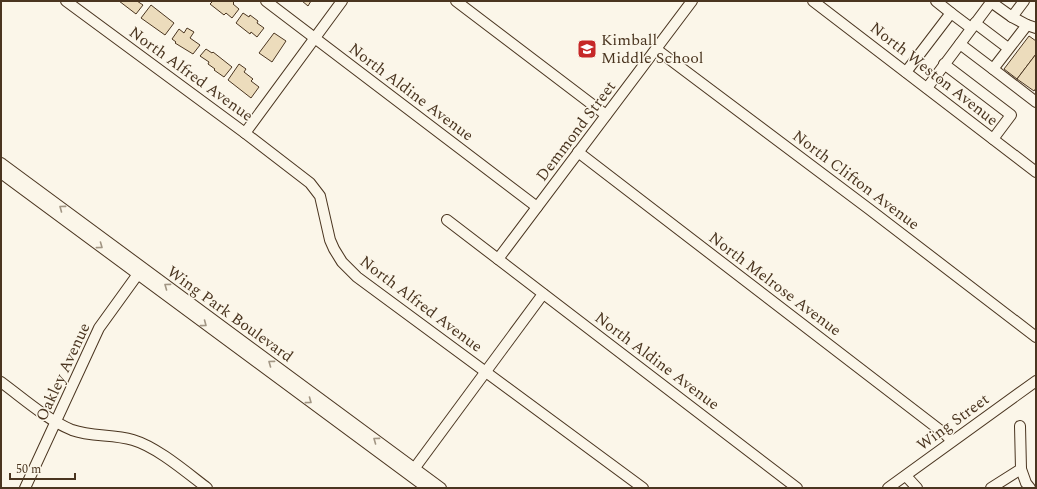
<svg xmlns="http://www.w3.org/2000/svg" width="1037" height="489" font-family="Spectral,serif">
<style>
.building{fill:#ecdcbc;stroke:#4a3520}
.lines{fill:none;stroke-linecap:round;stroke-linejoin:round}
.minor-casing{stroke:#4a3520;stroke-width:12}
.minor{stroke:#fbf6e9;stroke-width:10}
.oneway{stroke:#a29684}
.labels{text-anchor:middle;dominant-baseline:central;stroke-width:3;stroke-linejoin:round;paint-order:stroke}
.poi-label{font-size:16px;fill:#4a3520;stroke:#fbf6e9;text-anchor:start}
.street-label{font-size:16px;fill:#4a3520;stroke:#fbf6e9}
</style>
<rect width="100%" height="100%" fill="#fbf6e9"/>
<!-- building -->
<g class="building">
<path d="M 119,1 L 137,1 L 143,5 L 136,14 Z"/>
<path d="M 213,1 L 232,1 L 234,3 L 233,4 L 239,9 L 232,18 L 226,13 L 224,15 L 210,4 Z"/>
<path d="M 302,1 L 311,1 L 308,6 Z"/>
<path d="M 151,5 L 174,23 L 165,35 L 141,18 Z"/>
<path d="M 243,13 L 249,17 L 250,15 L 258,21 L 257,23 L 264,28 L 257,37 L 251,32 L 250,34 L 236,23 Z"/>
<path d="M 187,28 L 194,32 L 190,38 L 200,45 L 193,54 L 175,43 L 176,42 L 172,39 L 179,29 L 184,33 Z"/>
<path d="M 274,33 L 286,41 L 272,62 L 259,53 Z"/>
<path d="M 1029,36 L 1036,41 L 1036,54 L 1017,79 L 1004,69 Z"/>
<path d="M 206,49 L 212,53 L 213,52 L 232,67 L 224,77 L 214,70 L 215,69 L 208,64 L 209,62 L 200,56 Z"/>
<path d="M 1036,54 L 1036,88 L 1034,91 L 1017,79 Z"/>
<path d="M 239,64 L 246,69 L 244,72 L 253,79 L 251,81 L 259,87 L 251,98 L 228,80 Z"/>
</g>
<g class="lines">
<!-- minor casing -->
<g class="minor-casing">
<g id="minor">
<path d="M 66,1 L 245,133 L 310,183 L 320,196 L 330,240 L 334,249 L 342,262 L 357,277 L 643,488"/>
<path d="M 266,1 L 537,207"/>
<path d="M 456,1 L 606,115"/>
<path d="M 813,1 L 1036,172"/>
<path d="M 936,1 L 951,13"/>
<path d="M 991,2 L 1012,17 L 1024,1"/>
<path d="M 1012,17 L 1027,25 L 1036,28"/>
<path d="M 975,23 L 1008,48"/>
<path d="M 960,44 L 993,69 L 1027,25"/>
<path d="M 656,49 L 869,209 L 1036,337"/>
<path d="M 944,64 L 1011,115 L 993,139"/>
<path d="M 993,69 L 1036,102"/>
<path d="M 906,72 L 951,13 L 971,28"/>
<path d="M 927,88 L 992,1"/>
<path d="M 245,133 L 342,1"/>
<path d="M 578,152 L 945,434 L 952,441"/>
<path d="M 1,163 L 441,488"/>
<path d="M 1,173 L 427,488"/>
<path d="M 447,220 L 797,488"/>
<path d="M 498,259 L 692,1"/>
<path d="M 1,382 C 24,399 46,419 72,430 C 91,437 113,434 133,440 C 157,447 186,472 207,488"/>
<path d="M 1021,469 L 1026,483 L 1030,488"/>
<path d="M 411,473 L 543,294"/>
<path d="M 906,476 L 917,488"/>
<path d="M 25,488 L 99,328 L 138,274"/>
<path d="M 888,488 L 1036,381"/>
<path d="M 991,488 L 1021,469 L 1020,426"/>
</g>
</g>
<!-- minor -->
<use href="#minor" class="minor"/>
</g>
<!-- one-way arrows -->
<defs><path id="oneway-chevron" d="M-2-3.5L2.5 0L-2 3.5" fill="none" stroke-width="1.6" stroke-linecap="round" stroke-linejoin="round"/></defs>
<g class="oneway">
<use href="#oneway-chevron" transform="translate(62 208) rotate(-143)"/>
<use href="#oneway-chevron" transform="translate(100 246) rotate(36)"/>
<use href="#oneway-chevron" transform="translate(167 286) rotate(-144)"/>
<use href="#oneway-chevron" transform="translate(204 324) rotate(37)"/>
<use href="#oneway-chevron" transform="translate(271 363) rotate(-144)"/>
<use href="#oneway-chevron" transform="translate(309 401) rotate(36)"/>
<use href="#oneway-chevron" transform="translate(376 440) rotate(-144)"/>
</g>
<!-- icons -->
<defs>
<g id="school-square" transform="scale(1)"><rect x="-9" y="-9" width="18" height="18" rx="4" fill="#c62828" stroke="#fbf6e9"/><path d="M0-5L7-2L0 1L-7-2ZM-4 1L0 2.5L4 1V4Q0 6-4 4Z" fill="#fff"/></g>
</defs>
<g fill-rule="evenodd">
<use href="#school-square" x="587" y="49"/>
</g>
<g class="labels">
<!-- poi labels -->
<g class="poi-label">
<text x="601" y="40">Kimball<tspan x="601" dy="18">Middle School</tspan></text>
</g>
<!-- street labels -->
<g class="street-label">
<text transform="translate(191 74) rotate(36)">North Alfred Avenue</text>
<text transform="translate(934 74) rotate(38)">North Weston Avenue</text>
<text transform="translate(411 92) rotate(37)">North Aldine Avenue</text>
<text transform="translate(576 131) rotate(-53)">Demmond Street</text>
<text transform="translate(856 180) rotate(37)">North Clifton Avenue</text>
<text transform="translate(775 284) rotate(37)">North Melrose Avenue</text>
<text transform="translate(421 304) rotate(37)">North Alfred Avenue</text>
<text transform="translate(230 314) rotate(36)">Wing Park Boulevard</text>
<text transform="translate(657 361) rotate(37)">North Aldine Avenue</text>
<text transform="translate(63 372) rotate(-65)">Oakley Avenue</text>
<text transform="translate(953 422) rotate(-36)">Wing Street</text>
</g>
</g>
<!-- border -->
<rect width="1037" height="489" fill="none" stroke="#4a3520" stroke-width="4"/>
<!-- scale -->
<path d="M10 473v6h65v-6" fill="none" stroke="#4a3520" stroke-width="2"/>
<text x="16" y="473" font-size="12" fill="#4a3520" stroke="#fbf6e9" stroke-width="3" paint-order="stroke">50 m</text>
</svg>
